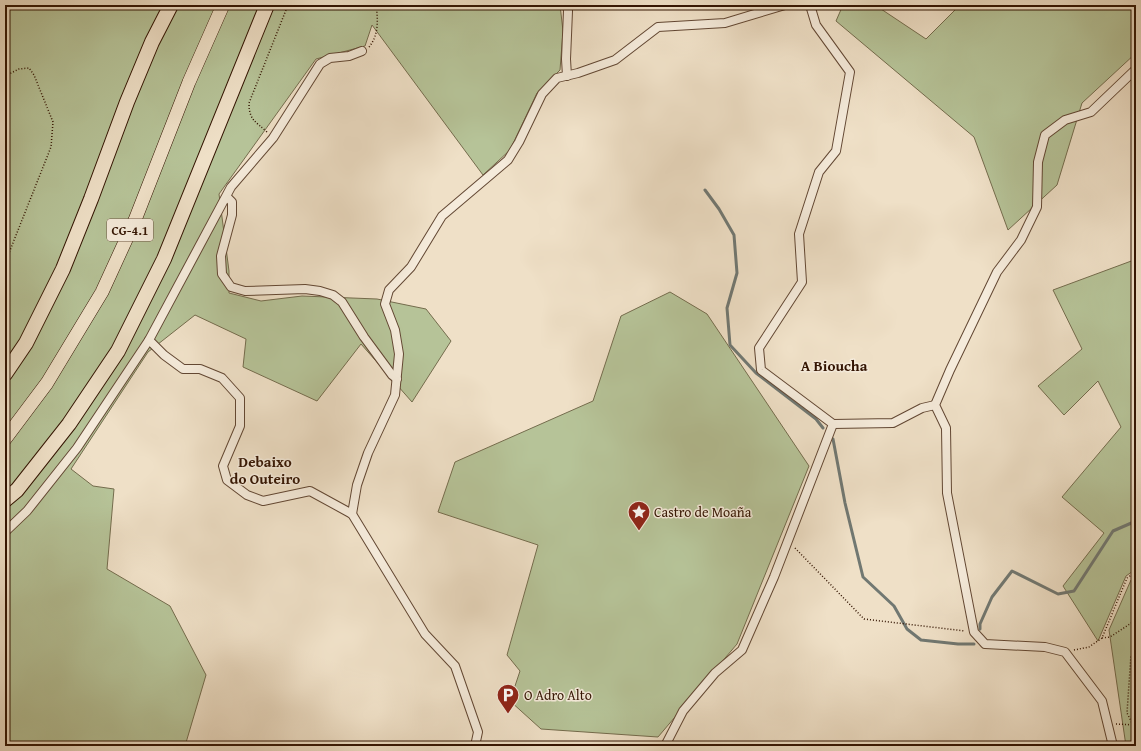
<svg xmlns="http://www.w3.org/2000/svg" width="1141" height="751" font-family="'Gentium Book Plus',serif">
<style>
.green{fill:#b6c398;stroke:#746c4d}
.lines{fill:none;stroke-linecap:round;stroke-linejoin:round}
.stream{stroke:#717872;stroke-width:3}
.minor-casing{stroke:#624733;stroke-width:10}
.trunk-casing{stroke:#331402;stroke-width:14}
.motorway-casing{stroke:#331402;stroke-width:16}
.path{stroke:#331402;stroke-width:1.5;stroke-dasharray:1 2;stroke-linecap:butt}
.minor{stroke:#f5ebdb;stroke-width:8}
.trunk{stroke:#efe0c7;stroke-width:13}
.motorway{stroke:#efe0c7;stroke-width:14}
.labels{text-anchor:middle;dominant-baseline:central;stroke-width:3;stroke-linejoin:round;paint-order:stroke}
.shield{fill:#f5ebdb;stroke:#6d5443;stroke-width:1}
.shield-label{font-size:13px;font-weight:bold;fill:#331402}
.poi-label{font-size:14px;fill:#331402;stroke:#f5ebdb;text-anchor:start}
.neighbourhood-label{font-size:15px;font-weight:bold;fill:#331402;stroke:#f5ebdb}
</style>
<rect width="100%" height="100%" fill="#efe0c7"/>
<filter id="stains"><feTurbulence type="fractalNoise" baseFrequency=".005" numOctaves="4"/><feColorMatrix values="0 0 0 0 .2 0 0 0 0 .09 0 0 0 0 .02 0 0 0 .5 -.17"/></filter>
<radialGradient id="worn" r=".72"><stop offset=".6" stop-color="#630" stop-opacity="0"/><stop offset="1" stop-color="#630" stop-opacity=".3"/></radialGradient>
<!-- green -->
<g class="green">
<path d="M 5,5 L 560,5 L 563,31 L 560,70 L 537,93 L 510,150 L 483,175 L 372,25 L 365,46 L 316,59 L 219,194 L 229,271 L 229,293 L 261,301 L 302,296 L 377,299 L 426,309 L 451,341 L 412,402 L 361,344 L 317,401 L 243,367 L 246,339 L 195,315 L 148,352 L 71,469 L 93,486 L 114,489 L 107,569 L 170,606 L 206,675 L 185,746 L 5,746 Z"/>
<path d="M 843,5 L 875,5 L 926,39 L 960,5 L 1136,5 L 1136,53 L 1082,103 L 1057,185 L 1008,230 L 974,137 L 836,21 Z"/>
<path d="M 1134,260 L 1136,285 L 1136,569 L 1126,576 L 1098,641 L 1063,586 L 1104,533 L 1062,497 L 1121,427 L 1098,381 L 1064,415 L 1038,386 L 1082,349 L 1053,290 Z"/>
<path d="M 670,292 L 707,314 L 809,466 L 737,644 L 658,737 L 541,729 L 510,701 L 520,671 L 507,655 L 538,545 L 438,512 L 455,462 L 593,401 L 621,316 Z"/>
<path d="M 1136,576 L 1136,746 L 1126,746 L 1109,630 L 1131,580 Z"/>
</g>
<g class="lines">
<!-- stream -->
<g class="stream">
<path d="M 705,190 L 719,209 L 734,235 L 737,273 L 727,308 L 730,345 L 756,373 L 816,419 L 823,428"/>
<path d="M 833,439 L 845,503 L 863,577 L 894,606 L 907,629 L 921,640 L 958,644 L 974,644"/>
<path d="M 980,629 L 980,624 L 992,597 L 1012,571 L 1058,594 L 1074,591 L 1113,531 L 1136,521"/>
</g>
<!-- minor casing -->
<g class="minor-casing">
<g id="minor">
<path d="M 567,5 L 568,11 L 566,59 L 567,76"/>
<path d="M 810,5 L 816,25 L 850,72 L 836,151 L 819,172 L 799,234 L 802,282 L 759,348 L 761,370 L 833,424 L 893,423 L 922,408 L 935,405"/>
<path d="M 227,197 L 232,202 L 232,215 L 221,256 L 222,274 L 231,287 L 245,291 L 305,289 L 320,291 L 333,295 L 342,302 L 364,337 L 392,375 L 397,379"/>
<path d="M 149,340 L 164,355 L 183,369 L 200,369 L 222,378 L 240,398 L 240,426 L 223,466 L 227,480 L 247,495 L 263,501 L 310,491 L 352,514 L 425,634 L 455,666 L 478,732 L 475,746"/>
<path d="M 352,514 L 357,485 L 368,453 L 395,395 L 399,354 L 395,330 L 385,304 L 389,290 L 411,267 L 442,216 L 508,160 L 519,142 L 542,94 L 557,78 L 578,73 L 615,60 L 658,27 L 725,23 L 785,5"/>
<path d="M 5,532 L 27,511 L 77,448 L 149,340 L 231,187 L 273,138 L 320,64 L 330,58 L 349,56 L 362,51"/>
<path d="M 665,746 L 683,711 L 715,673 L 742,650 L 774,577 L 833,424"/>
<path d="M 1113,746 L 1102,701 L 1065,652 L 1045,647 L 985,644 L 974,632 L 947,493 L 946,428 L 935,405 L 950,370 L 997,272 L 1021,240 L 1037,207 L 1038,162 L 1045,135 L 1065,120 L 1091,112 L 1136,69"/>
</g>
</g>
<!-- trunk casing -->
<g class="trunk-casing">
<path id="trunk" d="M 5,439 L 47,383 L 102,292 L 135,220 L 189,82 L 223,5"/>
</g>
<!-- motorway casing -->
<g class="motorway-casing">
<g id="motorway">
<path d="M 5,374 L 26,343 L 63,269 L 91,199 L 127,102 L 152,42 L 171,5"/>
<path d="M 5,500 L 17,490 L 69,424 L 118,351 L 164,259 L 267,5"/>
</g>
</g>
<!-- path -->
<g class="path">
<path d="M 369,47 C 379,35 378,19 376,5"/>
<path d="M 5,76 L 19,69 L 29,68 L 34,75 L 53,122 L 51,147 L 5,263"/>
<path d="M 267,132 C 255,121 249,120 249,103 L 288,5"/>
<path d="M 795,548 L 864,619 L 965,631"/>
<path d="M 1132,622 L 1134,646 L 1136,646"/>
<path d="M 1102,638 L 1110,637 L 1136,620"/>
<path d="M 1074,650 L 1089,647 L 1102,638 L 1127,578 L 1136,572"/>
<path d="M 1116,724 L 1136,725"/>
<path d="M 1134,746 L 1133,725 L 1127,713 L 1131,655 L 1136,655"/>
</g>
<!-- minor -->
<use href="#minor" class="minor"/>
<!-- trunk -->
<use href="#trunk" class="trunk"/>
<!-- motorway -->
<use href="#motorway" class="motorway"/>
</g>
<!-- icons -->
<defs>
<g id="sight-pin" transform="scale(1.15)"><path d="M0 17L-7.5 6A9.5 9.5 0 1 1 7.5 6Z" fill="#8f2418" stroke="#f5ebdb"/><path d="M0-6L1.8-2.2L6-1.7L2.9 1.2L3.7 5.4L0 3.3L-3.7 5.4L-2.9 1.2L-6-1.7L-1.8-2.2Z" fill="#fff"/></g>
<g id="parking-pin" transform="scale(1.15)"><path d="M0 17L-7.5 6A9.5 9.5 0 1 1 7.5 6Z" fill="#8f2418" stroke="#f5ebdb"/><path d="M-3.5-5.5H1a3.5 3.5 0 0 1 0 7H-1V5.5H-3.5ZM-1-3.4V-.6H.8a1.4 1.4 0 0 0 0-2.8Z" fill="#fff"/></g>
</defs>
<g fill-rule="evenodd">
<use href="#sight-pin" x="639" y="512"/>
<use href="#parking-pin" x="508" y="695"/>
</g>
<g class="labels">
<!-- shield labels -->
<rect class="shield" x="107" y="219" width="46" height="22" rx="3"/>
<g class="shield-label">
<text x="130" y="230">CG-4.1</text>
</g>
<!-- poi labels -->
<g class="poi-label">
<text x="654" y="512">Castro de Moaña</text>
<text x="524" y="695">O Adro Alto</text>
</g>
<!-- neighbourhood labels -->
<g class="neighbourhood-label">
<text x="834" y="365">A Bioucha</text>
<text x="265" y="461">Debaixo<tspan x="265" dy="17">do Outeiro</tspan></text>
</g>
</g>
<!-- margin -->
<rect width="1141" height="751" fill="none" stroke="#efe0c7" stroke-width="20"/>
<rect x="6" y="6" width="1129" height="739" fill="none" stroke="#331402" stroke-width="2"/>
<rect x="10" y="10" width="1121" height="731" fill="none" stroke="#331402"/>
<rect width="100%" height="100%" filter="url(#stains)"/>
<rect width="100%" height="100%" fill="url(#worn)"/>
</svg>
